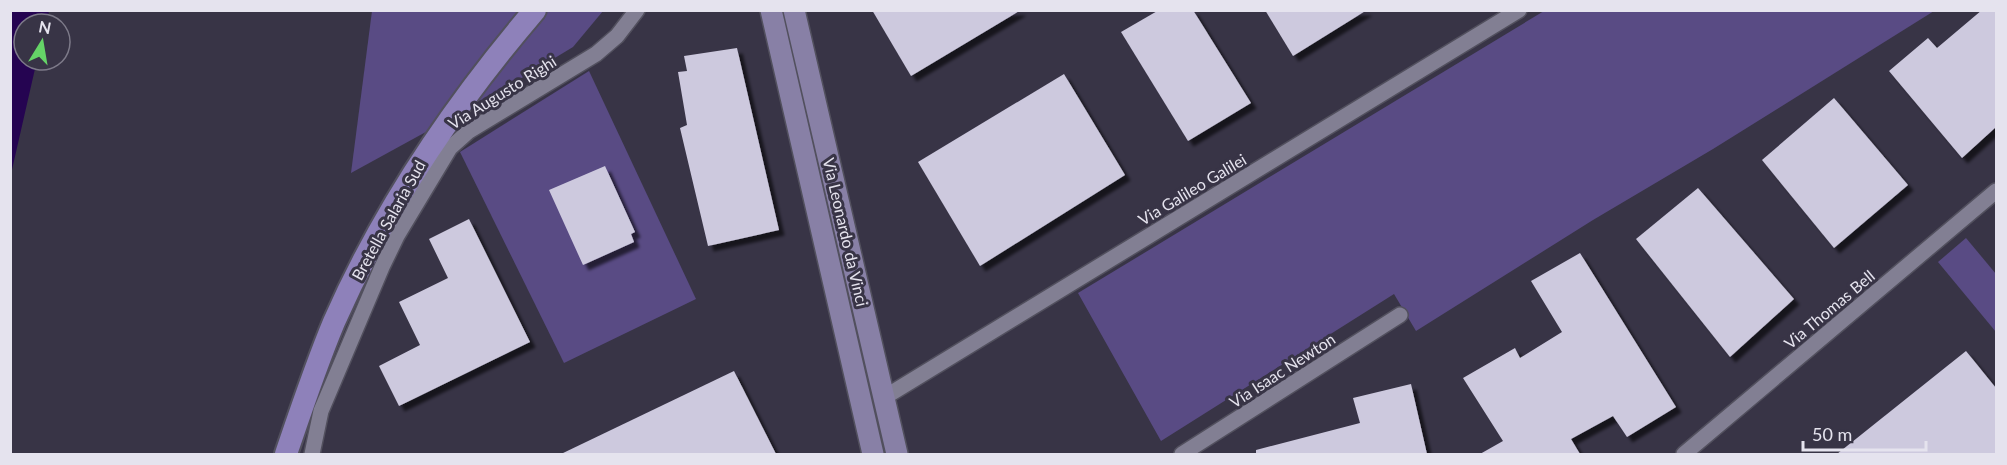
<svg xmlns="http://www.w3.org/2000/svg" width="2007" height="465" font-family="Lato,sans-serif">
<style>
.green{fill:#594b84}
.water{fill:#250451}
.building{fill:#cdc9de;filter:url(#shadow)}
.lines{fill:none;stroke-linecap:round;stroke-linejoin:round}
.minor-casing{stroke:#52505e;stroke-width:18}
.secondary-casing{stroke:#52505e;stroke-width:24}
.primary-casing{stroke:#52505e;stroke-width:26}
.minor{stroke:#827f93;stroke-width:15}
.secondary{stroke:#8880a6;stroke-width:21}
.primary{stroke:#8e81ba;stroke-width:22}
.labels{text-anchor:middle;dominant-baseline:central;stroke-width:6;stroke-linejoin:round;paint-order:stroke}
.street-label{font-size:16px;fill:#e5e3ee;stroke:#383446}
</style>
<defs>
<filter id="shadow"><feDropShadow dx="5.5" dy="5.5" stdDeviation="1.5" flood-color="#0009"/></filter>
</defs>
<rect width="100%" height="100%" fill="#383446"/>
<!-- green -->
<g class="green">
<path d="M 372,11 L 603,11 L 573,47 L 497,93 L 351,173 Z"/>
<path d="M 1544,11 L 1934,11 L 1713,149 L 1593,220 L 1416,331 L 1394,294 L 1161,441 L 1078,293 Z"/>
<path d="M 589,71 L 696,299 L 564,363 L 460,152 Z"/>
<path d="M 1966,238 L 1996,274 L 1996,332 L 1938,262 Z"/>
</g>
<!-- water -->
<path class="water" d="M 11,10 L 49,11 L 46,24 L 24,24 L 24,60 L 37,60 L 11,174 Z"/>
<!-- building -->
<g class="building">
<path d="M 872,10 L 1021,10 L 911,76 Z"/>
<path d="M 1159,10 L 1193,10 L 1251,103 L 1188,141 L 1121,32 Z"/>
<path d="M 1265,10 L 1367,10 L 1293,56 Z"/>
<path d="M 1982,10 L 1996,10 L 1996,127 L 1962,158 L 1889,71 L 1928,38 L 1937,48 Z"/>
<path d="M 737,48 L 779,230 L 708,246 L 680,128 L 687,125 L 678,72 L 687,71 L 684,56 Z"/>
<path d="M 1064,74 L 1125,175 L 980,266 L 918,162 Z"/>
<path d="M 1834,98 L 1908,185 L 1834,248 L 1762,160 Z"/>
<path d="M 605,166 L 635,232 L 631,234 L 634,242 L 583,265 L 549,190 Z"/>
<path d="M 1698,188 L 1794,299 L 1730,357 L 1636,239 Z"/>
<path d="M 469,219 L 530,342 L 399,406 L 379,366 L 420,345 L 399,302 L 448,278 L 429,239 Z"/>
<path d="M 1580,253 L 1676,407 L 1627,437 L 1613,416 L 1571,439 L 1580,454 L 1480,454 L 1503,441 L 1463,378 L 1515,348 L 1520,358 L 1562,332 L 1531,281 Z"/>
<path d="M 1966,351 L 1996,388 L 1996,454 L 1837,454 Z"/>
<path d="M 734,371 L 776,454 L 561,454 Z"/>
<path d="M 1411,384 L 1427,454 L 1256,454 L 1256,450 L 1360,423 L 1353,398 Z"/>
</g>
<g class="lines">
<!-- minor casing -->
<g class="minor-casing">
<g id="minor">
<path d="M 885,397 L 1519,10"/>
<path d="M 312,454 L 321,411 L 382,267 L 397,236 L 450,148 L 469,131 L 596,54 L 617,36 L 637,10"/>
<path d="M 1182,454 L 1400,315"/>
<path d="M 1684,454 L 1996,191"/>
</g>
</g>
<!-- secondary casing -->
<g class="secondary-casing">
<g id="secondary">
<path d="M 771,10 L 873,454"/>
<path d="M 794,10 L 897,454"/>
</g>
</g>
<!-- primary casing -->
<g class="primary-casing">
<path id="primary" d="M 286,454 C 301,410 316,365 334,322 C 384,208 454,105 535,10"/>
</g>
<!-- minor -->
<use href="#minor" class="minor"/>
<!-- secondary -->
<use href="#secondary" class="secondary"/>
<!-- primary -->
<use href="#primary" class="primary"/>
</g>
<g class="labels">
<!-- street labels -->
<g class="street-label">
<text transform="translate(502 92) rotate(-32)">Via Augusto Righi</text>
<text transform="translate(1192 189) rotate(-31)">Via Galileo Galilei</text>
<text transform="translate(388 220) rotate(-61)">Bretella Salaria Sud</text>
<text transform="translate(846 232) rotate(77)">Via Leonardo da Vinci</text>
<text transform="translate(1829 309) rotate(-40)">Via Thomas Bell</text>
<text transform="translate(1282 370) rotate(-33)">Via Isaac Newton</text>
</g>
</g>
<!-- border -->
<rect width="2007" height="465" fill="none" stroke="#e5e3ee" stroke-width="24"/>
<!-- north arrow -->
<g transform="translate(42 42) rotate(11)"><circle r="28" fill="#383446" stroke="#7d7a89" stroke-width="1.5"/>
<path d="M0-4.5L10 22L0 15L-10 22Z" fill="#65d467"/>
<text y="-9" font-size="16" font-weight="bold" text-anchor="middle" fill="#e5e3ee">N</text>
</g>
<!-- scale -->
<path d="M1803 441v9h123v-9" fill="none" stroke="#e5e3ee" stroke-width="3"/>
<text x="1812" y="441" font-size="18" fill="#e5e3ee" stroke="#383446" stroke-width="4.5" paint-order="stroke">50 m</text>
</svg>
